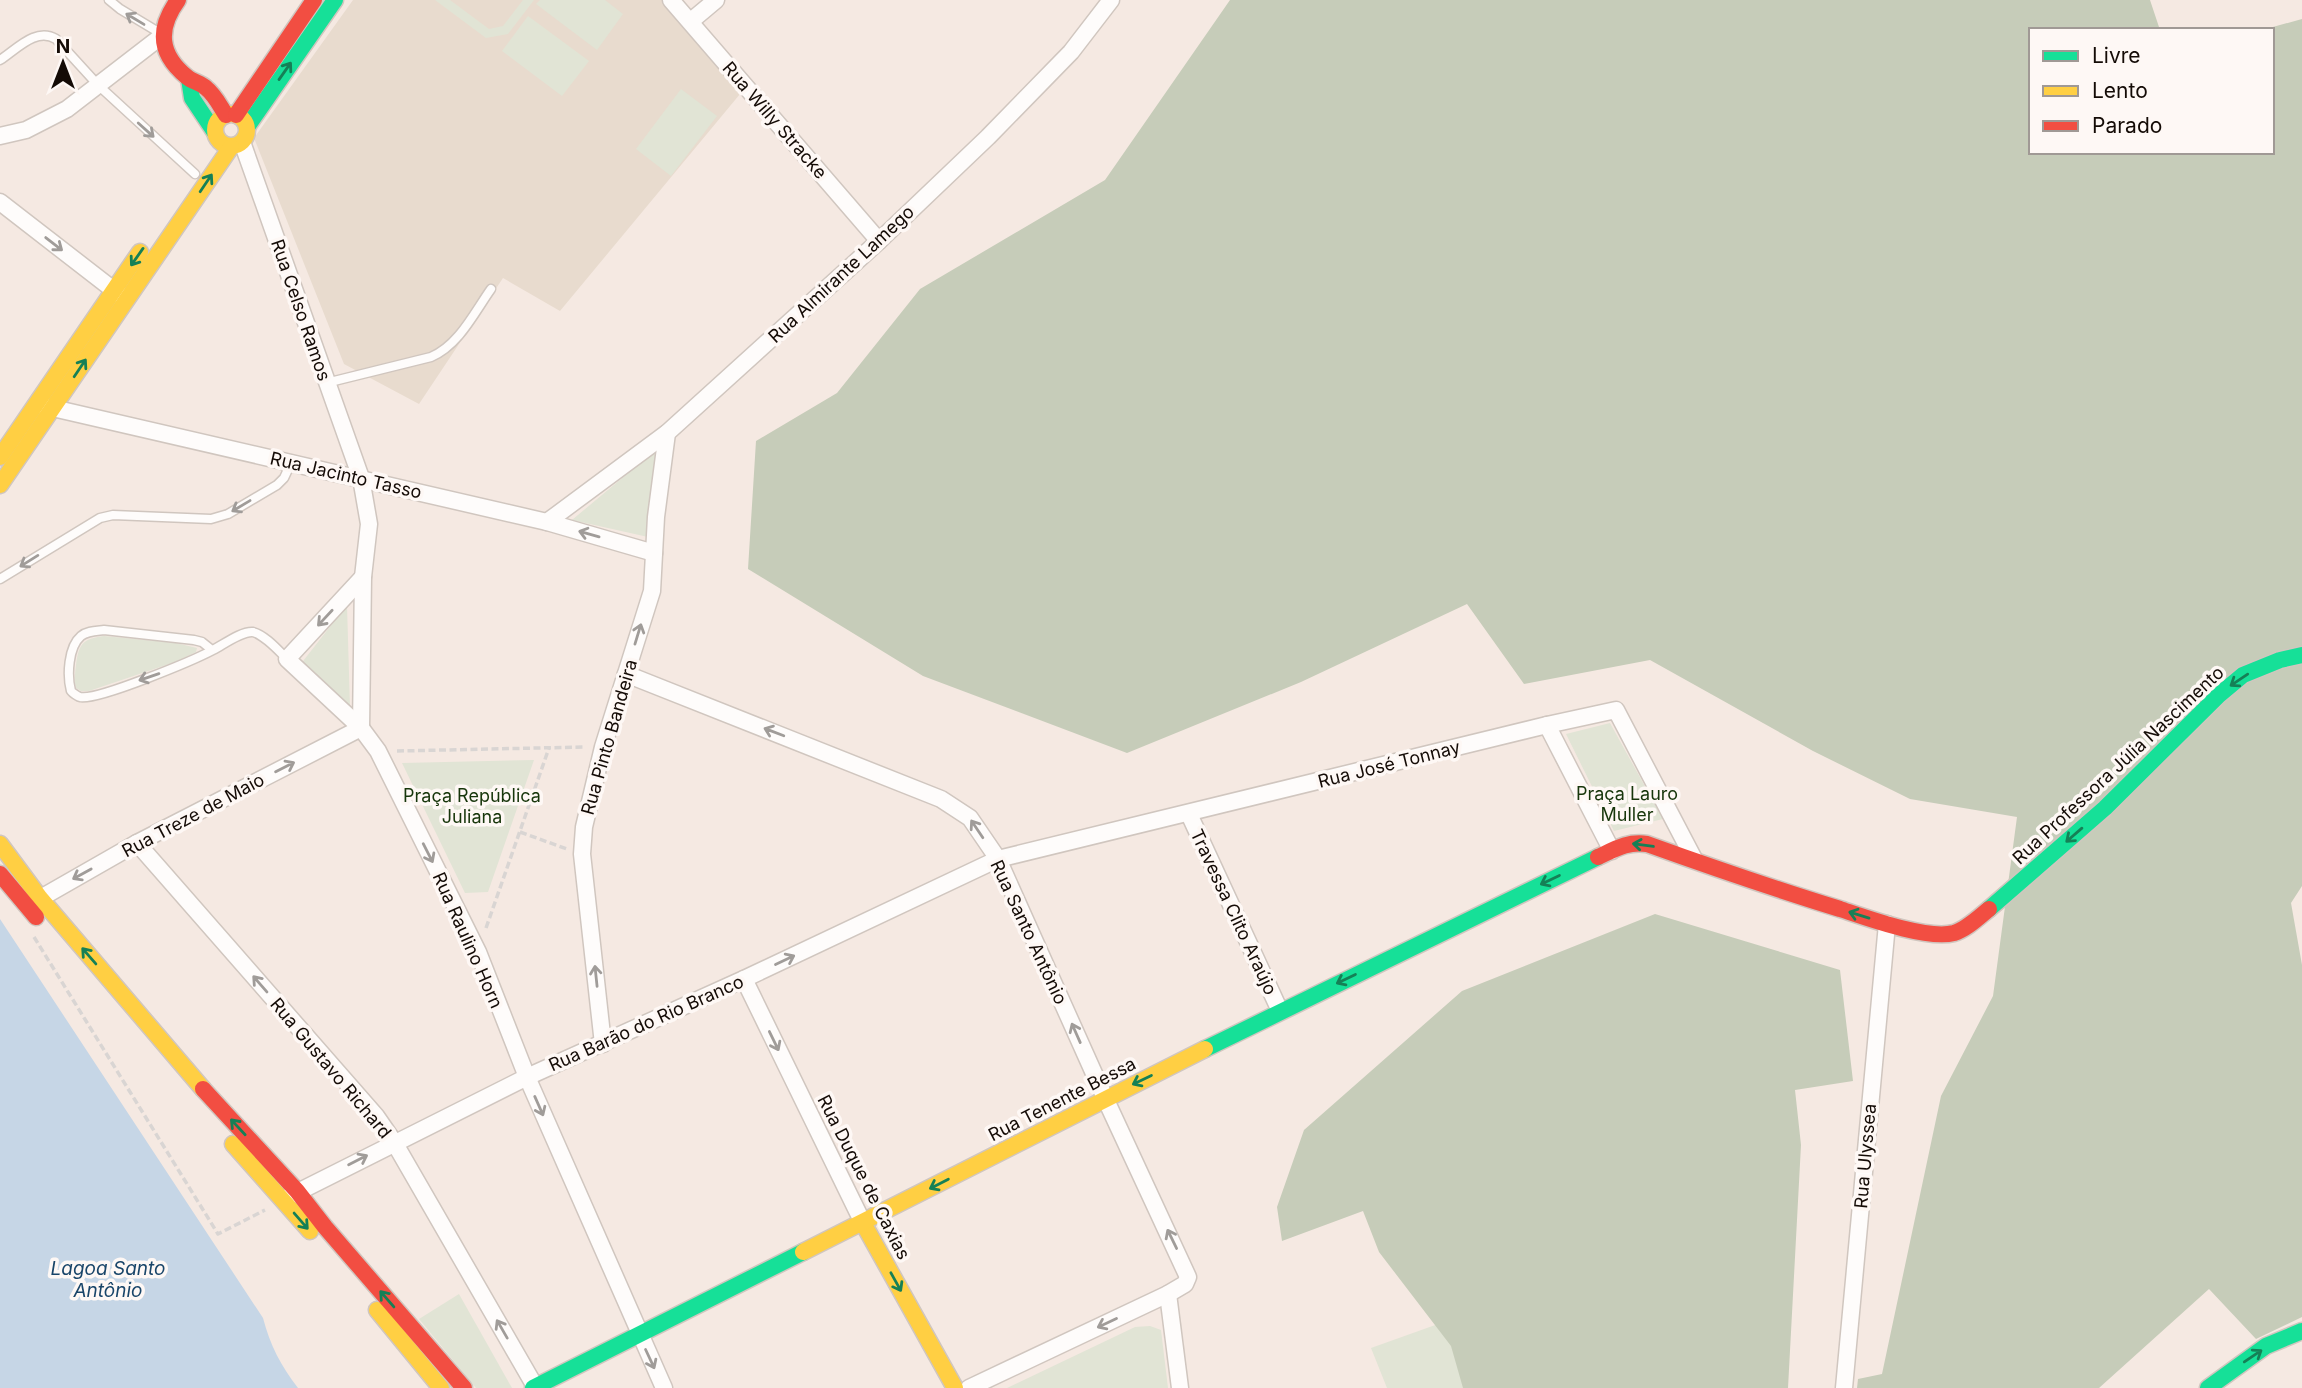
<svg xmlns="http://www.w3.org/2000/svg" width="2302" height="1388" font-family="Inter,sans-serif">
<style>
.education{fill:#e8dbce}
.green{fill:#e1e4d5}
.forest{fill:#c6ccb9}
.water{fill:#c6d6e6}
.lines{fill:none;stroke-linecap:round;stroke-linejoin:round}
.lane-casing{stroke:#d0c6bf;stroke-width:11}
.street-casing{stroke:#d0c6bf;stroke-width:19}
.fast-casing{stroke:#d0c6bf;stroke-width:19}
.slow-casing{stroke:#d0c6bf;stroke-width:19}
.jam-casing{stroke:#d0c6bf;stroke-width:19}
.path{stroke:#d9d5d3;stroke-width:3.5;stroke-dasharray:7 3.5;stroke-linecap:butt}
.lane{stroke:#fefcfb;stroke-width:8}
.street{stroke:#fefcfb;stroke-width:16}
.fast{stroke:#16e098;stroke-width:16}
.slow{stroke:#ffcf43;stroke-width:16}
.jam{stroke:#f24e42;stroke-width:16}
.oneway{stroke:#a09c99}
.oneway2{stroke:#158056}
.labels{text-anchor:middle;dominant-baseline:central;stroke-width:7;stroke-linejoin:round;paint-order:stroke}
.street-label{font-size:18px;fill:#140b06;stroke:#fef8f5}
.park-label{font-size:18px;fill:#17360b;stroke:#fef8f5}
.water-label{font-size:19px;font-style:italic;fill:#194569;stroke:#fef8f5}
</style>
<rect width="100%" height="100%" fill="#f5e9e2"/>
<!-- education -->
<path class="education" d="M 353,0 L 665,0 L 745,88 L 560,311 L 503,278 L 419,404 L 344,364 L 254,138 Z"/>
<!-- green -->
<g class="green">
<path d="M 435,0 L 450,0 L 489,29 L 503,26 L 523,0 L 534,0 L 508,34 L 486,38 Z"/>
<path d="M 540,0 L 605,0 L 623,14 L 597,50 L 536,4 Z"/>
<path d="M 528,16 L 589,61 L 562,96 L 502,51 Z"/>
<path d="M 681,89 L 717,116 L 671,176 L 636,149 Z"/>
<path d="M 657,449 L 658,455 L 649,500 L 648,537 L 572,520 Z"/>
<path d="M 347,605 L 350,708 L 300,665 Z"/>
<path d="M 104,636 L 176,643 L 197,648 L 196,652 L 175,662 L 89,691 L 81,691 L 76,688 C 74,680 75,673 76,665 C 79,644 82,639 104,636 Z"/>
<path d="M 1610,723 L 1663,819 L 1614,831 L 1566,734 Z"/>
<path d="M 534,760 L 488,892 L 465,893 L 402,763 Z"/>
<path d="M 459,1294 L 512,1388 L 476,1388 L 419,1319 Z"/>
<path d="M 1452,1319 L 1474,1388 L 1387,1388 L 1371,1348 Z"/>
<path d="M 1150,1326 L 1161,1330 L 1168,1388 L 1007,1388 L 1135,1327 Z"/>
</g>
<!-- forest -->
<g class="forest">
<path d="M 1230,0 L 2150,0 L 2160,30 L 2031,30 L 2031,152 L 2272,152 L 2272,30 L 2262,30 L 2302,19 L 2302,886 L 2291,903 L 2302,965 L 2302,1317 L 2256,1339 L 2209,1289 L 2099,1388 L 1857,1388 L 1858,1379 L 1882,1374 L 1941,1096 L 1993,996 L 2017,817 L 1910,799 L 1813,751 L 1650,660 L 1524,684 L 1467,604 L 1301,682 L 1127,753 L 923,676 L 748,569 L 756,441 L 837,393 L 920,289 L 1105,180 Z"/>
<path d="M 1655,914 L 1840,970 L 1853,1081 L 1795,1090 L 1801,1145 L 1788,1388 L 1463,1388 L 1451,1346 L 1379,1252 L 1363,1211 L 1282,1241 L 1277,1207 L 1304,1130 L 1462,991 Z"/>
</g>
<!-- water -->
<path class="water" d="M 0,919 L 263,1318 C 270,1345 281,1366 298,1388 L 0,1388 Z"/>
<g class="lines">
<!-- lane casing -->
<g class="lane-casing">
<g id="lane">
<path d="M 109,0 L 120,9 L 160,33"/>
<path d="M 0,60 C 17,49 36,27 56,39 L 98,85 L 195,174"/>
<path d="M 326,383 L 431,357 C 459,345 474,313 491,289"/>
<path d="M 0,579 L 100,518 L 113,515 L 211,519 L 228,514 L 277,485 L 284,478 L 291,463"/>
<path d="M 212,650 L 202,642 L 194,640 L 104,630 C 96,631 87,631 81,636 C 68,647 67,676 71,691 C 71,692 79,697 80,697 C 97,701 194,660 213,650 C 223,645 241,631 253,632 C 265,635 278,650 287,659"/>
</g>
</g>
<!-- street casing -->
<g class="street-casing">
<g id="street">
<path d="M 671,0 L 879,241"/>
<path d="M 691,21 L 716,0"/>
<path d="M 0,136 L 26,130 L 67,109 L 163,35"/>
<path d="M 242,142 L 361,478 L 369,524 L 363,577 L 361,728"/>
<path d="M 0,202 L 120,295"/>
<path d="M 44,406 L 547,522 L 654,553"/>
<path d="M 547,522 L 667,433 L 879,241 L 988,137 L 1071,52 L 1111,0"/>
<path d="M 363,577 L 287,659 L 361,728 L 378,751 L 478,952 L 527,1077 L 664,1388"/>
<path d="M 626,674 L 941,799 L 970,818 L 998,859 L 1105,1098 L 1188,1277 L 1185,1284 L 1168,1294 L 969,1388"/>
<path d="M 1547,725 L 1612,851"/>
<path d="M 1189,814 L 1280,1011"/>
<path d="M 137,843 L 376,1116 L 394,1142 L 536,1388"/>
<path d="M 32,903 L 137,843 L 361,728"/>
<path d="M 744,979 L 863,1223"/>
<path d="M 603,1044 L 582,854 L 584,827 L 603,747 L 652,591 L 656,517 L 667,433"/>
<path d="M 288,1197 L 527,1077 L 744,979 L 998,859 L 1547,725 L 1616,710 L 1694,859"/>
<path d="M 1168,1294 L 1180,1388"/>
<path d="M 1844,1388 L 1887,924"/>
</g>
</g>
<!-- fast casing -->
<g class="fast-casing">
<g id="fast">
<path d="M 189,79 L 192,98 L 214,131"/>
<path d="M 247,127 L 335,0"/>
<path d="M 1989,909 L 2105,808 L 2219,695 L 2243,675 L 2280,660 L 2302,655"/>
<path d="M 1205,1049 L 1598,857"/>
<path d="M 533,1388 L 803,1252"/>
<path d="M 2208,1388 L 2266,1346 L 2302,1331"/>
</g>
</g>
<!-- slow casing -->
<g class="slow-casing">
<g id="slow">
<circle cx="231" cy="130" r="16"/>
<path d="M 0,457 L 140,252"/>
<path d="M 0,485 L 231,147"/>
<path d="M 0,844 L 40,898 L 203,1089"/>
<path d="M 233,1144 L 310,1231"/>
<path d="M 863,1223 L 955,1388"/>
<path d="M 803,1252 L 1205,1049"/>
<path d="M 377,1310 L 441,1388"/>
</g>
</g>
<!-- jam casing -->
<g class="jam-casing">
<g id="jam">
<path d="M 178,0 C 157,29 159,54 187,77 C 193,82 201,83 206,88 C 215,95 220,106 226,115"/>
<path d="M 236,115 L 314,0"/>
<path d="M 1598,857 C 1615,849 1628,841 1647,844 C 1711,867 1775,889 1840,909 C 1867,918 1927,940 1954,933 C 1967,929 1979,917 1989,909"/>
<path d="M 0,874 L 36,917"/>
<path d="M 203,1089 L 297,1191 L 325,1227 L 464,1388"/>
</g>
</g>
<!-- path -->
<g class="path">
<path d="M 397,751 L 585,747"/>
<path d="M 520,832 L 567,849"/>
<path d="M 486,928 L 549,748"/>
<path d="M 34,937 L 218,1234 L 265,1210"/>
</g>
<!-- lane -->
<use href="#lane" class="lane"/>
<!-- street -->
<use href="#street" class="street"/>
<!-- fast -->
<use href="#fast" class="fast"/>
<!-- slow -->
<use href="#slow" class="slow"/>
<!-- jam -->
<use href="#jam" class="jam"/>
</g>
<!-- one-way arrows -->
<defs><path id="oneway-shaft" d="M-6 0H5M1.5-3L5.5 0L1.5 3" fill="none" stroke-width="1.6" stroke-linecap="round" stroke-linejoin="round" transform="scale(1.75)"/></defs>
<g class="oneway">
<use href="#oneway-shaft" transform="translate(135 19) rotate(-149)"/>
<use href="#oneway-shaft" transform="translate(146 130) rotate(42)"/>
<use href="#oneway-shaft" transform="translate(54 244) rotate(38)"/>
<use href="#oneway-shaft" transform="translate(241 506) rotate(149)"/>
<use href="#oneway-shaft" transform="translate(589 534) rotate(-164)"/>
<use href="#oneway-shaft" transform="translate(29 561) rotate(148)"/>
<use href="#oneway-shaft" transform="translate(325 618) rotate(133)"/>
<use href="#oneway-shaft" transform="translate(638 634) rotate(-73)"/>
<use href="#oneway-shaft" transform="translate(149 677) rotate(161)"/>
<use href="#oneway-shaft" transform="translate(774 732) rotate(-159)"/>
<use href="#oneway-shaft" transform="translate(285 767) rotate(-27)"/>
<use href="#oneway-shaft" transform="translate(977 829) rotate(-124)"/>
<use href="#oneway-shaft" transform="translate(428 853) rotate(63)"/>
<use href="#oneway-shaft" transform="translate(82 874) rotate(151)"/>
<use href="#oneway-shaft" transform="translate(785 960) rotate(-25)"/>
<use href="#oneway-shaft" transform="translate(596 976) rotate(-96)"/>
<use href="#oneway-shaft" transform="translate(260 984) rotate(-131)"/>
<use href="#oneway-shaft" transform="translate(1076 1033) rotate(-114)"/>
<use href="#oneway-shaft" transform="translate(774 1041) rotate(64)"/>
<use href="#oneway-shaft" transform="translate(539 1106) rotate(66)"/>
<use href="#oneway-shaft" transform="translate(358 1160) rotate(-27)"/>
<use href="#oneway-shaft" transform="translate(1172 1239) rotate(-116)"/>
<use href="#oneway-shaft" transform="translate(1107 1323) rotate(155)"/>
<use href="#oneway-shaft" transform="translate(502 1329) rotate(-120)"/>
<use href="#oneway-shaft" transform="translate(650 1359) rotate(65)"/>
</g>
<g class="oneway2">
<use href="#oneway-shaft" transform="translate(285 71) rotate(-55)"/>
<use href="#oneway-shaft" transform="translate(206 183) rotate(-56)"/>
<use href="#oneway-shaft" transform="translate(137 257) rotate(125)"/>
<use href="#oneway-shaft" transform="translate(80 368) rotate(-56)"/>
<use href="#oneway-shaft" transform="translate(2239 680) rotate(146)"/>
<use href="#oneway-shaft" transform="translate(2074 835) rotate(139)"/>
<use href="#oneway-shaft" transform="translate(1643 845) rotate(-172)"/>
<use href="#oneway-shaft" transform="translate(1550 880) rotate(154)"/>
<use href="#oneway-shaft" transform="translate(1859 915) rotate(-163)"/>
<use href="#oneway-shaft" transform="translate(89 956) rotate(-131)"/>
<use href="#oneway-shaft" transform="translate(1346 979) rotate(154)"/>
<use href="#oneway-shaft" transform="translate(1142 1080) rotate(154)"/>
<use href="#oneway-shaft" transform="translate(238 1127) rotate(-133)"/>
<use href="#oneway-shaft" transform="translate(939 1184) rotate(153)"/>
<use href="#oneway-shaft" transform="translate(301 1221) rotate(49)"/>
<use href="#oneway-shaft" transform="translate(896 1282) rotate(61)"/>
<use href="#oneway-shaft" transform="translate(387 1299) rotate(-131)"/>
<use href="#oneway-shaft" transform="translate(2253 1356) rotate(-34)"/>
</g>
<g class="labels">
<!-- street labels -->
<g class="street-label">
<text transform="translate(775 120) rotate(49)">Rua Willy Stracke</text>
<text transform="translate(841 274) rotate(-43)">Rua Almirante Lamego</text>
<text transform="translate(301 310) rotate(71)">Rua Celso Ramos</text>
<text transform="translate(346 475) rotate(13)">Rua Jacinto Tasso</text>
<text transform="translate(609 737) rotate(-74)">Rua Pinto Bandeira</text>
<text transform="translate(1389 764) rotate(-14)">Rua José Tonnay</text>
<text transform="translate(2118 765) rotate(-43)">Rua Professora Júlia Nascimento</text>
<text transform="translate(193 815) rotate(-28)">Rua Treze de Maio</text>
<text transform="translate(1234 912) rotate(65)">Travessa Clito Araújo</text>
<text transform="translate(1029 932) rotate(65)">Rua Santo Antônio</text>
<text transform="translate(468 940) rotate(66)">Rua Raulino Horn</text>
<text transform="translate(646 1023) rotate(-24)">Rua Barão do Rio Branco</text>
<text transform="translate(331 1068) rotate(50)">Rua Gustavo Richard</text>
<text transform="translate(1062 1099) rotate(-27)">Rua Tenente Bessa</text>
<text transform="translate(1865 1156) rotate(-85)">Rua Ulyssea</text>
<text transform="translate(864 1177) rotate(63)">Rua Duque de Caxias</text>
</g>
<!-- park labels -->
<g class="park-label">
<text x="1627" y="793">Praça Lauro<tspan x="1627" dy="21">Muller</tspan></text>
<text x="472" y="795">Praça República<tspan x="472" dy="21">Juliana</tspan></text>
</g>
<!-- water labels -->
<g class="water-label">
<text x="108" y="1268">Lagoa Santo<tspan x="108" dy="22">Antônio</tspan></text>
</g>
</g>
<!-- legend -->
<rect x="2029" y="28" width="245" height="126" fill="#fef8f5" stroke="#a09995" stroke-width="2"/>
<rect x="2043" y="51" width="35" height="10" fill="#16e098" stroke="#a09995" stroke-width="2"/>
<text x="2092" y="63" font-size="21" fill="#140b06">Livre</text>
<rect x="2043" y="86" width="35" height="10" fill="#ffcf43" stroke="#a09995" stroke-width="2"/>
<text x="2092" y="98" font-size="21" fill="#140b06">Lento</text>
<rect x="2043" y="121" width="35" height="10" fill="#f24e42" stroke="#a09995" stroke-width="2"/>
<text x="2092" y="133" font-size="21" fill="#140b06">Parado</text>
<!-- north arrow -->
<g transform="translate(63 63)" stroke="#fef8f5" stroke-width="5" paint-order="stroke">
<path d="M0-5L12 26L0 18L-12 26Z" fill="#140b06"/>
<text y="-10" font-size="19" font-weight="bold" text-anchor="middle" fill="#140b06">N</text>
</g>
</svg>
